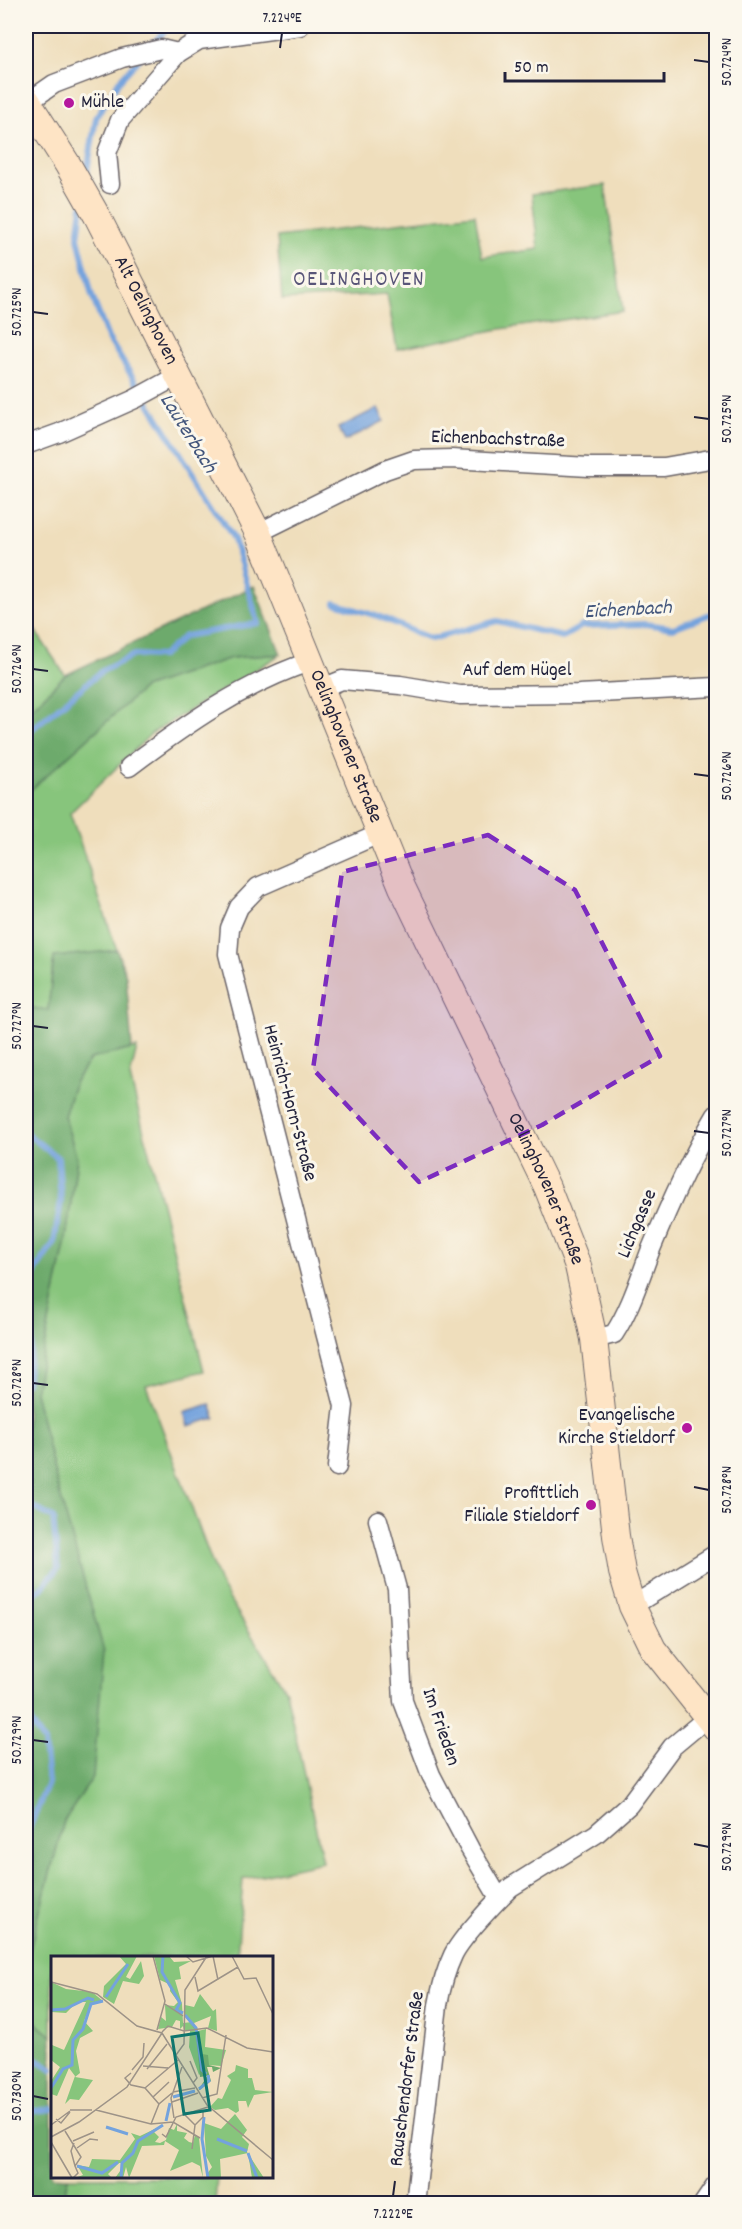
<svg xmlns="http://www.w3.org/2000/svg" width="742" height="2229" font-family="Dekko,sans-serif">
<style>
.green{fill:#87c57c;stroke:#54745c;stroke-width:1.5}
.forest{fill:#6daa6c;stroke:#486654;stroke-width:1.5}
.water{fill:#74a3dd;stroke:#4b628c;stroke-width:1.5}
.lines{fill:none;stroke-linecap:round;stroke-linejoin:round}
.stream{stroke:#74a3dd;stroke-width:6}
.minor-casing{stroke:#6a6468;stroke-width:21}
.secondary-casing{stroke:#6a6468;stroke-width:28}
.minor{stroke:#fff;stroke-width:18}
.secondary{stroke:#fee4c5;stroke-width:26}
.marked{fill:#7b2cbf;fill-opacity:0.2;stroke:#7b2cbf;stroke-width:4.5;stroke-dasharray:12 8;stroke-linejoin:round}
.ticks{fill:none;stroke:#22223b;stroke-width:2}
.poi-dot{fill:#b5179e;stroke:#fbf7ec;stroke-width:2}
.labels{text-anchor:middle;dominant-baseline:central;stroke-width:6;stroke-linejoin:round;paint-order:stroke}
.poi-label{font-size:20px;fill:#22223b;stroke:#fbf7ec;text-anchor:end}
.street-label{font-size:20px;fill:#22223b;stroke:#fbf7ec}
.water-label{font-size:21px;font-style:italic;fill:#43567c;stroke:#fbf7ec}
.quarter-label{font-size:22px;letter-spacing:1.5px;fill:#585578;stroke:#fbf7ec}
.inset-river{fill:none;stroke:#74a3dd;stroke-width:3}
.inset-road{fill:none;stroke:#9d9388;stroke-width:1.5}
.view{fill:#0f766e;fill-opacity:0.15;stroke:#0f766e;stroke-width:3}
.inset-edge{fill:none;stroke:#22223b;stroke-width:3}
.neatline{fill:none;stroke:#22223b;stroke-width:2}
.ticks-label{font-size:15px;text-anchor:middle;fill:#22223b}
</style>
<rect width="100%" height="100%" fill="#fbf7ec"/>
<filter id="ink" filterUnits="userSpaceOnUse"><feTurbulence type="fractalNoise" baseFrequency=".0167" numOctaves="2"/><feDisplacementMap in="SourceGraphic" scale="12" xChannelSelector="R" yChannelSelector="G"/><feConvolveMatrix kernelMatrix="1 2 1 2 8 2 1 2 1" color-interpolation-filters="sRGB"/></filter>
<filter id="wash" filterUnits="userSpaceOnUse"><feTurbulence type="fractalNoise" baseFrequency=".008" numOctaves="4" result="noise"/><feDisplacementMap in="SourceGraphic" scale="24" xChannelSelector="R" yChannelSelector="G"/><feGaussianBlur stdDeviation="1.35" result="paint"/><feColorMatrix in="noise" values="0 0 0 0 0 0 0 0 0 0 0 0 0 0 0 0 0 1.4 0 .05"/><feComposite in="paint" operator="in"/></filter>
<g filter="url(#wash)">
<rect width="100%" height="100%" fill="#efdebc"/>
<!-- green -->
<g class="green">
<path d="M 605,185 L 623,311 L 494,330 L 397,349 L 387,294 L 282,300 L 277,237 L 475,214 L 482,257 L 538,249 L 532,194 Z"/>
<path d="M 26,617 L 65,675 L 26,714 Z"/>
<path d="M 281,654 L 152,733 L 70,813 L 117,950 L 53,963 L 48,1011 L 26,1007 L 26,794 L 28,790 L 142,688 L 231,658 Z"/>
<path d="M 137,1048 L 130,1077 L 204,1371 L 146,1385 L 220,1584 L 286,1691 L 323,1862 L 243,1879 L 237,1957 L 52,1958 L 52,2036 L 26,2014 L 26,1963 L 64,1821 L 93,1776 L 58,1488 L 35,1392 L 66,1239 L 77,1158 L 64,1116 L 75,1081 L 90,1059 Z"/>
<path d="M 68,2177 L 217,2177 L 215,2203 L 62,2204 Z"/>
</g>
<!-- forest -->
<g class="forest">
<path d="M 254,586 L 281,654 L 231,658 L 144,688 L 26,794 L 26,714 L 65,675 Z"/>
<path d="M 117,950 L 126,976 L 132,1049 L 90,1059 L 75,1081 L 64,1116 L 77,1158 L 66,1239 L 35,1392 L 58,1488 L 104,1651 L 93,1777 L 64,1821 L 26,1963 L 26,1007 L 48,1010 L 54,957 Z"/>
<path d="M 26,2014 L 52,2036 L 52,2176 L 68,2177 L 62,2203 L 26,2203 Z"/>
</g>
<!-- water -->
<g class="water">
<path d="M 378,408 L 384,421 L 345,441 L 338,428 Z"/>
<path d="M 210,1404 L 215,1418 L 188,1426 L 184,1412 Z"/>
</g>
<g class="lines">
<!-- stream -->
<g class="stream">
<path d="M 152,45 L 169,26"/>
<path d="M 86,178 L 96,118 L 119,81 L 139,59"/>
<path d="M 335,603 L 380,617 L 431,639 L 497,621 L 563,637 L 582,626 L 645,624 L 673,628 L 716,612"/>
<path d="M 26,734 L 102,671 L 134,655 L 162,656 L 185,636 L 258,623 L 234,539 L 108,338 L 92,296 L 78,238 L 82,206"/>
<path d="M 26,1133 L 58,1158 L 61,1201 L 54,1243 L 36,1270 L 26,1306 L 32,1336 L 26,1383"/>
<path d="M 26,1503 L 53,1518 L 58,1568 L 42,1588 L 26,1599"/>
<path d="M 26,1715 L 44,1742 L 48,1783 L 26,1836"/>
<path d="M 26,2053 L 52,2069"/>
<path d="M 26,2112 L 52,2109"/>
<path d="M 26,2166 L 26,2196"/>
</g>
</g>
</g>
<g filter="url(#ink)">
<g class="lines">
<!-- minor casing -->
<g class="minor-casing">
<g id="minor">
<path d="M 28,102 L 54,84 L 122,58 L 161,49 L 178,53"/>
<path d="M 110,184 L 107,153 L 120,120 L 178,53 L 199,40 L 300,26"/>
<path d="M 26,445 L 59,433 L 135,399 L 179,375"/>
<path d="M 258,533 L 385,470 L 414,460 L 451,459 L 589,467 L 664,467 L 716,458"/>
<path d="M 320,689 L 342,680 L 400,685 L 460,695 L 579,694 L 716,687"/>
<path d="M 129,767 C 185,725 243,684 309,662"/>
<path d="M 594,1339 L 614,1334 C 631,1308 640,1277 651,1249 C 670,1203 691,1157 716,1115"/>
<path d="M 337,1467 L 344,1406 L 228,954 L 230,928 L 239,907 L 258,887 L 379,834"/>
<path d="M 378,1520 L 397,1589 L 403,1701 L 431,1775 L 470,1849 L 499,1898"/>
<path d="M 632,1606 L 716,1554"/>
<path d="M 415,2204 L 438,2005 C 441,1988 445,1972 453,1955 C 461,1938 496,1901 511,1887 L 596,1834 L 629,1805 L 672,1747 L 708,1717"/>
<path d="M 703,2204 L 716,2185"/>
</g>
</g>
<!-- secondary casing -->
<g class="secondary-casing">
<g id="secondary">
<path id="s1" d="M 26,99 L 68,165 L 97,216 L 258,533 L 402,887 L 547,1187 L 578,1266 L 594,1339 L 616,1536 L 622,1572 L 632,1606 L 653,1649 L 716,1728"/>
</g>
</g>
<!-- minor -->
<use href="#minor" class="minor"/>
<!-- secondary -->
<use href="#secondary" class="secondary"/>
</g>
</g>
<!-- marked area -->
<path class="marked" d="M 488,835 L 575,890 L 660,1056 L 542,1125 L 419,1182 L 313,1069 L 342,872 Z"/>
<!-- ticks -->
<path class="ticks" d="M 280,48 L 282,33M 694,60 L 709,62M 33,312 L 48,314M 694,417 L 709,419M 33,669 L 48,671M 694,774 L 709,776M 33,1026 L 48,1028M 694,1131 L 709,1133M 33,1383 L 48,1385M 694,1487 L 709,1490M 33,1740 L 48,1742M 694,1844 L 709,1847M 33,2096 L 48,2099M 393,2196 L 395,2181"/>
<!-- markers -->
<g class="poi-dot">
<circle cx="69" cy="103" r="6"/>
<circle cx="687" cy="1428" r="6"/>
<circle cx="591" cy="1505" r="6"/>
</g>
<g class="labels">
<!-- poi labels -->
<g class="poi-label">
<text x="81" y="103" text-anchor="start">Mühle</text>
<text x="675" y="1416">Evangelische<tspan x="675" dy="23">Kirche Stieldorf</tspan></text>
<text x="579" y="1494">Profittlich<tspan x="579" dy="23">Filiale Stieldorf</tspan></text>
</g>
<!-- street labels -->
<g class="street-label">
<text stroke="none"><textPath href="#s1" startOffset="243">Alt Oelinghoven</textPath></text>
<text transform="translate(498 440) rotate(2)">Eichenbachstraße</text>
<text x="517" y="671">Auf dem Hügel</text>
<text stroke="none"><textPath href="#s1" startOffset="723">Oelinghovener Straße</textPath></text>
<text transform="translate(289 1103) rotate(75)">Heinrich-Horn-Straße</text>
<text stroke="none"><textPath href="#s1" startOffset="1209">Oelinghovener Straße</textPath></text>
<text transform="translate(638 1224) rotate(-67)">Lichgasse</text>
<text transform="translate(440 1727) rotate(71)">Im Frieden</text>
<text transform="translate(408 2079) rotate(-83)">Rauschendorfer Straße</text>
</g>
<!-- water labels -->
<g class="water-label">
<text transform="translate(187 434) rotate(58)">Lauterbach</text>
<text transform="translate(628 611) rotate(-3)">Eichenbach</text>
</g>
<!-- quarter labels -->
<g class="quarter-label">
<text x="359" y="280">OELINGHOVEN</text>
</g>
</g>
<!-- overview -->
<g transform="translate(51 1956)">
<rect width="222" height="222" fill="#efdebc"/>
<path d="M 68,0 L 86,0 L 75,21 L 79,23 L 90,5 L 93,20 L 88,28 L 72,25 L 63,48 L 52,41 L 53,30 L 75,8 ZM 103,0 L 118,0 L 123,6 L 140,5 L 128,11 L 130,23 L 124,24 L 131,48 L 132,67 L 141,66 L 148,85 L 151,116 L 148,119 L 138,91 L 139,75 L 133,74 L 132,70 L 129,73 L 129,65 L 125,64 L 121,71 L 107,73 L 110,61 L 115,65 L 114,49 L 123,50 L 127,46 L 119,35 L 120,29 L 109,24 ZM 0,26 L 15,33 L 41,36 L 52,45 L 40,48 L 33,65 L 42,75 L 29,82 L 25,95 L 29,117 L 24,121 L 42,124 L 28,144 L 19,143 L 14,148 L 24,120 L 18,112 L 6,140 L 0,138 L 0,125 L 9,111 L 0,104 L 1,89 L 13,94 L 35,46 L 26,46 L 15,57 L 0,56 ZM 149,38 L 162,55 L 165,53 L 166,75 L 157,72 L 160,60 L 143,67 L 133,58 L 134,49 L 143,51 ZM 155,73 L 154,91 L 175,94 L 170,110 L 158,109 L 151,98 L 147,75 ZM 185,109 L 197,113 L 197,122 L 201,122 L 204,134 L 222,136 L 203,139 L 197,152 L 195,145 L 187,145 L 188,155 L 185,157 L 177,152 L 164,154 L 159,151 L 167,142 L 171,143 L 180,124 L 176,120 L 184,115 ZM 184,158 L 196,174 L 191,181 L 198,188 L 196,196 L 213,222 L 201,222 L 197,197 L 169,203 L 170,222 L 159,222 L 156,218 L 161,211 L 155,200 L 153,167 L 170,173 ZM 126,168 L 126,175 L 136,177 L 133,182 L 138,186 L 142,187 L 144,179 L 148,182 L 152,222 L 149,210 L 141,206 L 119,215 L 128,194 L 114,185 L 113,189 L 91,190 L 78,222 L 75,211 L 72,222 L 64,222 L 72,211 L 72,207 L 68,207 L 57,218 L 61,222 L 24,222 L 32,219 L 26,209 L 38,211 L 41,203 L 69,204 L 84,183 L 80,177 L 89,180 L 112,169 L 103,176 L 108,181 L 104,186 L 109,187 L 115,184 L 118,172 L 123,174 Z" fill="#87c57c"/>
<path d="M 133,58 L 143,67 L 151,98 L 157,99 L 158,109 L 170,112 L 162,116 L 161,111 L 156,111 L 160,125 L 147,135 L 156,120 L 149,121 L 145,75 Z" fill="#6daa6c"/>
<path class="inset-river" d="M 112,0 L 111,16 L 129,47 L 125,54 L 132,57M 55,41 L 77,8M 0,54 L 14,53 L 37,42 L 43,44M 134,59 L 145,72 L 151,114 L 155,118M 0,132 L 12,113 L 21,109 L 22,84 L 32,73 L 40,48 L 52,45M 148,133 L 158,125 L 157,119M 122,141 L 144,135M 153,161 L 151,183 L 157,222M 115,165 L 119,147M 55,171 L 77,178M 166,183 L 196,195M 197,197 L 206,222M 26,210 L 51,217 L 67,206M 70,222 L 71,207 L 82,197 L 87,185 L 112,169"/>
<path class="inset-road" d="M 102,0 L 114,45 L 106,74M 135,0 L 142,6 L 162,0M 162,0 L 167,24M 181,0 L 193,23 L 205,22 L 222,58M 144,21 L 147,35 L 187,11M 0,26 L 46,38 L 86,70 L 111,77 L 156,149 L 222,204M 114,48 L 132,60M 111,76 L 117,70 L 133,75 L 156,72 L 196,92 L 222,96M 125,99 L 133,88 L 134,34 L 156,0M 139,105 L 146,122 L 142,127M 92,110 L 117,112M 96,113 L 116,88M 81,114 L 92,101 L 93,87M 80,117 L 74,122 L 80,129 L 94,132 L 108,148M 94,132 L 127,104M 122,136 L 144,132M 102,141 L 118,126M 151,142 L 166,138 L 175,79M 121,146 L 147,137M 19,154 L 41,154M 45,154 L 100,168 L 122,166 L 149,182M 134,159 L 144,169 L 141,193M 123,162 L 120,142 L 131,111M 5,163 L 10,167 L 19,156M 100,168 L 108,148 L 121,137M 0,169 L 19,155M 144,169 L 152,161 L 152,154M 14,175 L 30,201 L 24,210 L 27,217 L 22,222M 111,178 L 115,181 L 125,161 L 157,151M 0,181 L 28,166 L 76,131 L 111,77M 22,185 L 43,176M 0,186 L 21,222M 23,187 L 20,195 L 24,210M 26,192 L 39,183 L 47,184"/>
<path class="view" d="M 147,77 L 159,154 L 133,158 L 121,81 Z"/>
<rect width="222" height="222" class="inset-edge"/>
</g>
<!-- margin -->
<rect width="742" height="2229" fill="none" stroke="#fbf7ec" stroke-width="66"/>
<!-- scale -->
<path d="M505 72v9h159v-9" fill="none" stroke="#22223b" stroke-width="3"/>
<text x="514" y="72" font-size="18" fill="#22223b" stroke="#fbf7ec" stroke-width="4.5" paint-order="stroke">50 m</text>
<rect x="33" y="33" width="676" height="2163" class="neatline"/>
<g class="ticks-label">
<text x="282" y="22">7.224°E</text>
<text transform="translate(726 62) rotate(-90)" y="5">50.724°N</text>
<text transform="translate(16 312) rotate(-90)" y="5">50.725°N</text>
<text transform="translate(726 419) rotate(-90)" y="5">50.725°N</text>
<text transform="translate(16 669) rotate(-90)" y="5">50.726°N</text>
<text transform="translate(726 776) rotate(-90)" y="5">50.726°N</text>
<text transform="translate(16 1026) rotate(-90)" y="5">50.727°N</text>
<text transform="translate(726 1133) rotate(-90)" y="5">50.727°N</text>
<text transform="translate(16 1383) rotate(-90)" y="5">50.728°N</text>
<text transform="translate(726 1490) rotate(-90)" y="5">50.728°N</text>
<text transform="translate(16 1740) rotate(-90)" y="5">50.729°N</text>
<text transform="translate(726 1847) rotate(-90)" y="5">50.729°N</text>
<text transform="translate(16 2096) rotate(-90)" y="5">50.730°N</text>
<text x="393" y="2218">7.222°E</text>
</g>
</svg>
